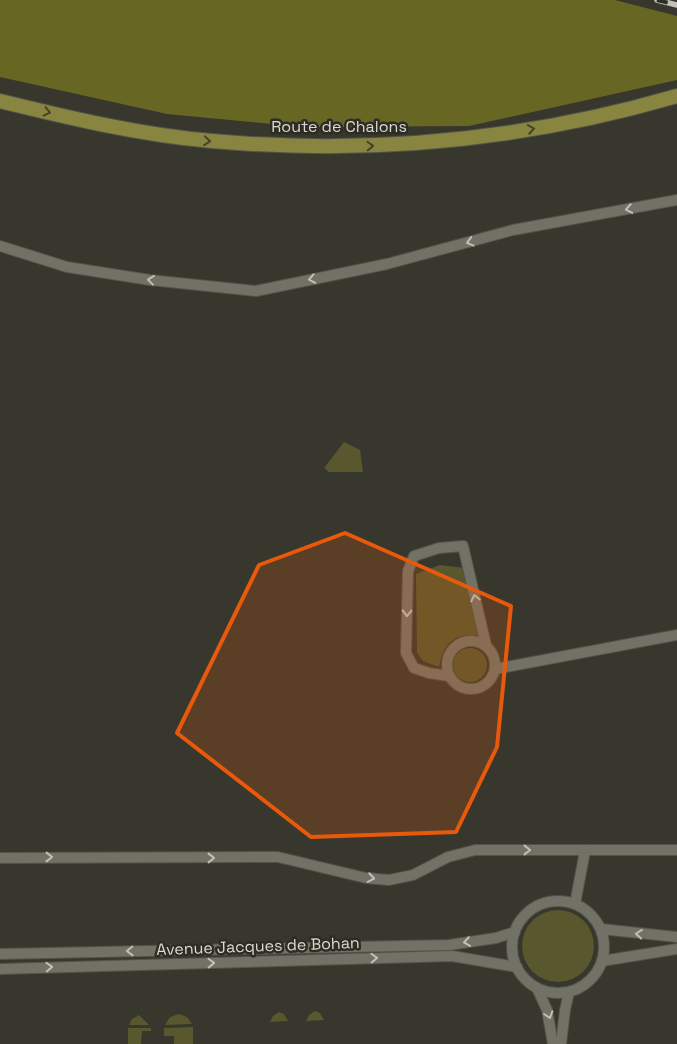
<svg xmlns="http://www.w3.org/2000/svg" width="677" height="1044" font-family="'Space Grotesk',sans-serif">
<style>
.green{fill:#58572e}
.forest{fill:#686623}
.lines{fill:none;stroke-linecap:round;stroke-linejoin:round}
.minor-casing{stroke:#53534a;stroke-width:12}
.primary-casing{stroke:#53534a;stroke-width:16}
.minor{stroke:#717166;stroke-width:10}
.primary{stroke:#888540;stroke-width:14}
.rail-casing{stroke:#c2c2bb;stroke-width:5.5}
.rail{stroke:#2d2d23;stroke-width:4;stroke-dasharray:11;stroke-linecap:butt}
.oneway{stroke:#44432a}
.oneway2{stroke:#c0c0b8}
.marked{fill:#e8590c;fill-opacity:0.2;stroke:#e8590c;stroke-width:4;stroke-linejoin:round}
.labels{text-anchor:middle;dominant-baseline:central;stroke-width:5;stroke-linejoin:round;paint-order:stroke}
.street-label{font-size:16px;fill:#dadad3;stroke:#2d2d23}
</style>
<rect width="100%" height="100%" fill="#37372d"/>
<!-- green -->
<g class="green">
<path d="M 344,442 L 360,450 L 363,472 L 329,472 L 324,468 Z"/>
<path d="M 440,565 L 465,568 L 479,635 C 454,634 444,641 439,667 L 423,661 L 417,653 L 416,574 Z"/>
<circle cx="470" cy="665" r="17"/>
<circle cx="558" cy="946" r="36"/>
<path d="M 315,1011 L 320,1013 L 324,1020 L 306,1021 L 309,1015 Z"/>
<path d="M 279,1012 L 284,1014 L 288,1021 L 270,1022 L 273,1016 Z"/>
<path d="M 179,1014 L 187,1017 L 192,1024 L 165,1025 L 170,1017 Z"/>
<path d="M 139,1015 L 149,1025 L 129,1025 L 132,1019 Z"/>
<path d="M 193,1027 L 193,1044 L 174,1044 L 174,1036 L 164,1036 L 164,1028 Z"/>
<path d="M 128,1028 L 151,1028 L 151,1031 L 142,1031 L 141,1044 L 128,1044 Z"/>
</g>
<!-- forest -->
<path class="forest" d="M 0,0 L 615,0 L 677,16 L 677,80 L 469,126 L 305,127 L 167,114 L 0,77 Z"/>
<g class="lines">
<!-- minor casing -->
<g class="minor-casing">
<g id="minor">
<path d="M 0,246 L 67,267 L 150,280 L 256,291 L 387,264 L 513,230 L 677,200"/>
<circle cx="471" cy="665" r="24"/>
<path d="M 495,669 L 677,635"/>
<path d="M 449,676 L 429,673 L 414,668 L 406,653 L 408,571 L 414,556 L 439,548 L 463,546 L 486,645"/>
<path d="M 0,858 L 278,857 L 366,878 L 389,880 L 413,875 L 448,857 L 475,850 L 677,850"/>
<circle cx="558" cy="947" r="46"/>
<path d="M 575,904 L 585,851"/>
<path d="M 601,929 L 677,937"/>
<path d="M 0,954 L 449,945 L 496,938 L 515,932"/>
<path d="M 602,961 L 677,949"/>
<path d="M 0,969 L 452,956 L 517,967"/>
<path d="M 537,988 L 547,1010 L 553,1044"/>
<path d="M 561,1044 L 565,1010 L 569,992"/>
</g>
</g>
<!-- primary casing -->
<g class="primary-casing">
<path id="primary" d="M 0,101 C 70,118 140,135 212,141 C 369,155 526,140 677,96"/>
</g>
<!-- minor -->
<use href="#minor" class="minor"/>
<!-- primary -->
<use href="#primary" class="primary"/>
<!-- rail casing -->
<g class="rail-casing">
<path id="rail" d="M 657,0 L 677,5"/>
</g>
<!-- rail -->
<use href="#rail" class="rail"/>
</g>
<!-- one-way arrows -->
<defs><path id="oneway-chevron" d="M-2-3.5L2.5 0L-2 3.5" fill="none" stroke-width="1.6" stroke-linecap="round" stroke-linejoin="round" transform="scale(1.25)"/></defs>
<g class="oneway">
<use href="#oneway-chevron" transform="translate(47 112) rotate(13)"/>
<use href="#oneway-chevron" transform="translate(531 129) rotate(-9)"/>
<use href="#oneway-chevron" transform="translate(207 141) rotate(6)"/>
<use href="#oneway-chevron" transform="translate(370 146) rotate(-2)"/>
</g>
<g class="oneway2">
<use href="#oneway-chevron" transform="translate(629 209) rotate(170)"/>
<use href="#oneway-chevron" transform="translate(470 242) rotate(165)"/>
<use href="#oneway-chevron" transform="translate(312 279) rotate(169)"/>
<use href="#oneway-chevron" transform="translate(151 280) rotate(-173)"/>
<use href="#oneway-chevron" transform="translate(475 598) rotate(-103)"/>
<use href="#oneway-chevron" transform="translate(407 613) rotate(91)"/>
<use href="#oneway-chevron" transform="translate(527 850)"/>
<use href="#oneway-chevron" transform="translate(49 857)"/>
<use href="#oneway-chevron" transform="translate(211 858)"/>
<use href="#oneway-chevron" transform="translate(371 878) rotate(10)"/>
<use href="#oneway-chevron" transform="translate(639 934) rotate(-175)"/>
<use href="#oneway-chevron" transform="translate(467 942) rotate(172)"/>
<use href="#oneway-chevron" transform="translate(130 951) rotate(179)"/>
<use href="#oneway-chevron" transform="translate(374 958) rotate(-2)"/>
<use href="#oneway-chevron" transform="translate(211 963) rotate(-2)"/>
<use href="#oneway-chevron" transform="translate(49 967) rotate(-2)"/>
<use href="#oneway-chevron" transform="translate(549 1015) rotate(72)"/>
</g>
<!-- marked area -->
<path class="marked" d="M 345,533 L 511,606 L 497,747 L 456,832 L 311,837 L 177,733 L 259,565 Z"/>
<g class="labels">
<!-- street labels -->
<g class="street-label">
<text x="339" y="126">Route de Chalons</text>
<text transform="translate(258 946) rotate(-2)">Avenue Jacques de Bohan</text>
</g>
</g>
</svg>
